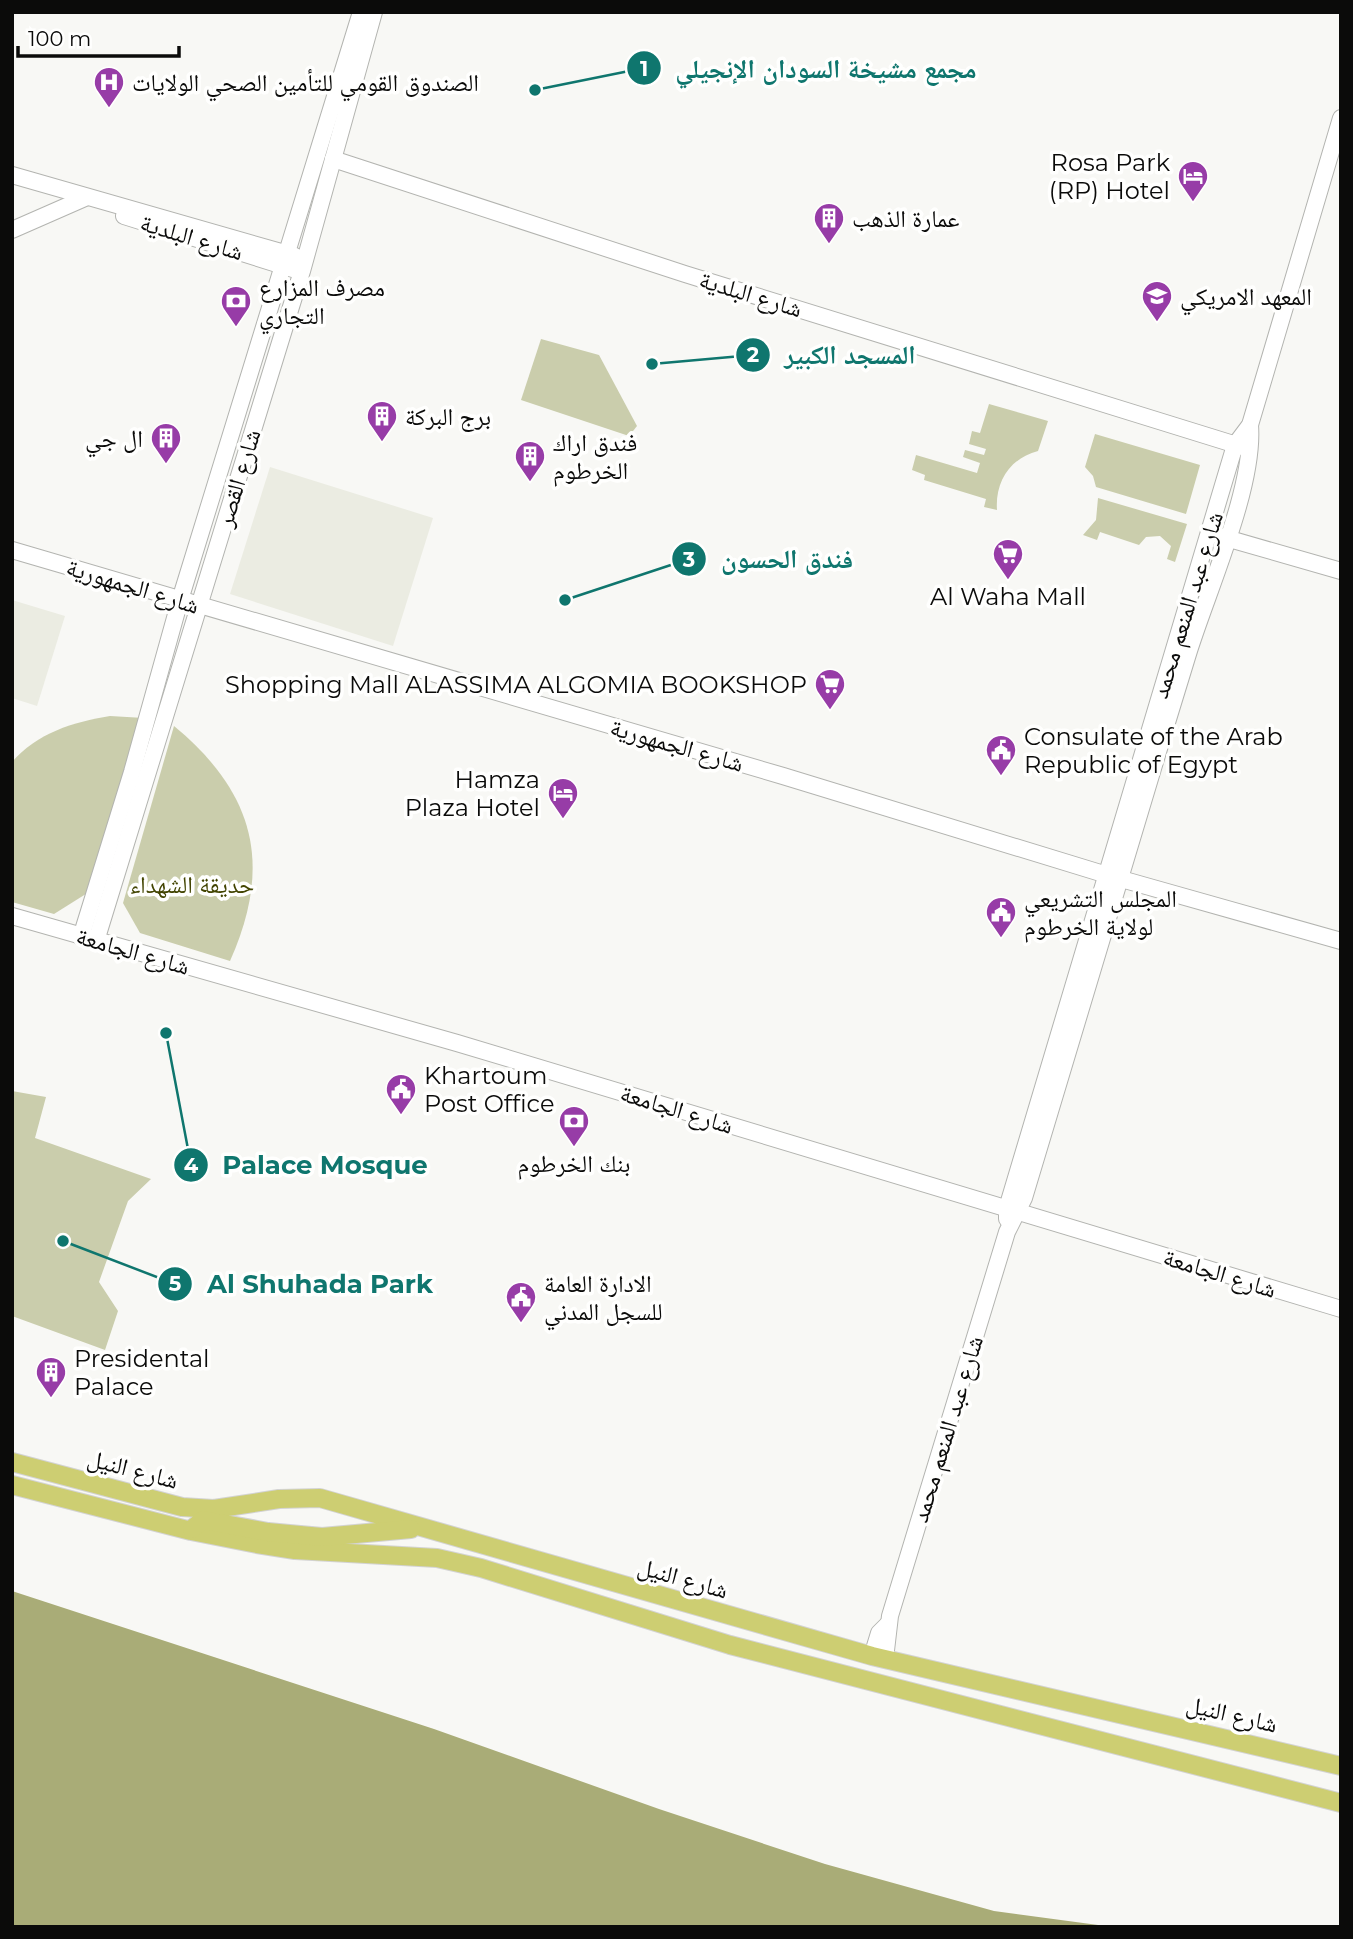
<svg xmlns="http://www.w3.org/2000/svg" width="1353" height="1939" font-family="Montserrat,'Noto Naskh Arabic',sans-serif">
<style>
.built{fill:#ebece2}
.green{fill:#cacdac}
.water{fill:#a9ac77}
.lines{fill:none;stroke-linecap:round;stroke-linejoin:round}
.secondary-casing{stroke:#b3b4b0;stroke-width:18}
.primary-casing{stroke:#d3d3d3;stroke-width:20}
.secondary{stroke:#fff;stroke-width:16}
.primary{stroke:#cdce72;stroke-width:18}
.labels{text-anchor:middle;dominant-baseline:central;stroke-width:7;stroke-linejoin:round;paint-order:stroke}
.poi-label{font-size:24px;fill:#0b0b0a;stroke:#fffffe;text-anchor:start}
.street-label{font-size:24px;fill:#0b0b0a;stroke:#fffffe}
.park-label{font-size:24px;fill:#424401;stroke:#fffffe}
.leader{fill:none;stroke:#0f766e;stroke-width:2.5}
.callout-dot{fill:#0f766e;stroke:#fffffe;stroke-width:2.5}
.mark-label{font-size:21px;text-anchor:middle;font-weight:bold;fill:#fff}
.callout-label{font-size:26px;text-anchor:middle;font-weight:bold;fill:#0f766e;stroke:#fffffe;stroke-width:7;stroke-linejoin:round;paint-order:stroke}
</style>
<rect width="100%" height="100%" fill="#f8f8f5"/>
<!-- built -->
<g class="built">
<path d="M 270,467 L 433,518 L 393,646 L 230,594 Z"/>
<path d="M 12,600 L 65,616 L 37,706 L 12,698 Z"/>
</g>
<!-- green -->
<g class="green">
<path d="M 541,339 L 599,355 L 637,426 L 629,436 L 521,400 Z"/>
<path d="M 989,404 L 1048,421 L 1038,451 C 1010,458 995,482 997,510 L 984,507 L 986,499 L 924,480 L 925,475 L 912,470 L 916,455 L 977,473 L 980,463 L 963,457 L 965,450 L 984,455 L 986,449 L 969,444 L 972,431 L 980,433 Z"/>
<path d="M 1095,434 L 1200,465 L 1186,514 L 1096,487 L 1093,476 L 1085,467 Z"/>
<path d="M 1098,498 L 1187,524 L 1175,562 L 1167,559 L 1171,546 L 1160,536 L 1146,537 L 1139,545 L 1100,532 L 1097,540 L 1083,535 L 1096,520 Z"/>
<path d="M 110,716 L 144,718 L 89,892 L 54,914 L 12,902 L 12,762 C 37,733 73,722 110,716 Z"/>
<path d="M 174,726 C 255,793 273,865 230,961 L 140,933 L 123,903 Z"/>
<path d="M 12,1091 L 46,1097 L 35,1138 L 151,1179 L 128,1201 L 99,1282 L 118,1311 L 105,1350 L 12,1316 Z"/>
</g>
<!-- water -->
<path class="water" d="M 12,1591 L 434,1729 L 659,1809 L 825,1864 L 994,1911 L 1113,1927 L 12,1927 Z"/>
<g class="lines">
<!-- secondary casing -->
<g class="secondary-casing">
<g id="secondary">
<path d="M 333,159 L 685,274 L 1243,447"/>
<path d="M 12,175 L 295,256"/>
<path d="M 124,216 L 293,269"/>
<path d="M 12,230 L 85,198"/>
<path d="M 1219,536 L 1341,571"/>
<path d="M 12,550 L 783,776 L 1107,875 L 1341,941"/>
<path d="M 12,916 L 457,1043 L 1341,1309"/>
<path d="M 81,937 L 132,772 L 180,600 L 361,12"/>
<path d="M 96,941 L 302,271 L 374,12"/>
<path d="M 1007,1219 L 1007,1208 L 1235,445 L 1250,425 L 1341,118"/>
<path d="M 872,1656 L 879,1633 L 887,1625"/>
<path d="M 885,1659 L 890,1616 L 1007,1232 L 1024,1198 C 1079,1017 1132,835 1188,654 C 1207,592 1255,487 1250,425"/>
</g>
</g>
<!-- primary casing -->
<g class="primary-casing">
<g id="primary">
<path d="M 12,1462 L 182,1507 L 214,1509 L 279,1499 L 320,1498 L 872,1656 L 1341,1766"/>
<path d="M 12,1485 L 191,1531 L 257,1544 L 295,1550 L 437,1558 L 481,1568 L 730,1645 L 1341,1803"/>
<path d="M 192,1529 L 203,1520 L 268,1532 L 322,1537 L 411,1529"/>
</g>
</g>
<!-- secondary -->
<use href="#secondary" class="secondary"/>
<!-- primary -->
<use href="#primary" class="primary"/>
</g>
<!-- icons -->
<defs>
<g id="hospital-pin" transform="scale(1.575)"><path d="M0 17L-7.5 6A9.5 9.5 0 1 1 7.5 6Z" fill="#973ca7" stroke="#fffffe"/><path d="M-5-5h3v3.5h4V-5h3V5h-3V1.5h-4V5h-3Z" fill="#fff"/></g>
<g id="hotel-pin" transform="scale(1.575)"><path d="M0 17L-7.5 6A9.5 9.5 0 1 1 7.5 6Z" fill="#973ca7" stroke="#fffffe"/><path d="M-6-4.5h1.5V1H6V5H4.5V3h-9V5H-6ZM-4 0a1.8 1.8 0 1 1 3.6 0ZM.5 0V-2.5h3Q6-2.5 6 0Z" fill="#fff"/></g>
<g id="building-pin" transform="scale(1.575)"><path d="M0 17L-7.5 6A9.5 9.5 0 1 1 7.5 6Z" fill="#973ca7" stroke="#fffffe"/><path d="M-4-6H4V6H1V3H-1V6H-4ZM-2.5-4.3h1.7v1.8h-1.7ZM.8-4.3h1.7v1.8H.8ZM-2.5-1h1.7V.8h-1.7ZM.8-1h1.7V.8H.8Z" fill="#fff"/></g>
<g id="school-pin" transform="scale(1.575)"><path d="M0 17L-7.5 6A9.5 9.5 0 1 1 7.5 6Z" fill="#973ca7" stroke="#fffffe"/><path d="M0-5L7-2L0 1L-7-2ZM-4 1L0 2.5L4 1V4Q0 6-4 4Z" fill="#fff"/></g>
<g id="bank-pin" transform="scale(1.575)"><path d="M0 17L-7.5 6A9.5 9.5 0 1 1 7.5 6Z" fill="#973ca7" stroke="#fffffe"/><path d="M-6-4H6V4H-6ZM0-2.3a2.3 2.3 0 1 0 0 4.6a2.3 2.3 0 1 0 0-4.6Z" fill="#fff"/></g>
<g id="supermarket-pin" transform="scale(1.575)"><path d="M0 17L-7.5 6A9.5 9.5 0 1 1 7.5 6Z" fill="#973ca7" stroke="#fffffe"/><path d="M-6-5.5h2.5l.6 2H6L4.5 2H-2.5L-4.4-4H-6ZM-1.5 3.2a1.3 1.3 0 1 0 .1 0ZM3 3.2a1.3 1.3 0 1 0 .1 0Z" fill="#fff"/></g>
<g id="civic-pin" transform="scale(1.575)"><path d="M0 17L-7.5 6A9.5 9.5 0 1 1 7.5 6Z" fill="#973ca7" stroke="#fffffe"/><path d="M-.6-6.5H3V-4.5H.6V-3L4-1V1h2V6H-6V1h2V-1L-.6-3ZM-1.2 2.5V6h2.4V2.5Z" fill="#fff"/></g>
</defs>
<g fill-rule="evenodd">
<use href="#hospital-pin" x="109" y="82"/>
<use href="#hotel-pin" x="1193" y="176"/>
<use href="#building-pin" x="829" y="218"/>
<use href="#school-pin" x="1157" y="296"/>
<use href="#bank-pin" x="236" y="301"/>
<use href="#building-pin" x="382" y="416"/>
<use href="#building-pin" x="166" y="438"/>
<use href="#building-pin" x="530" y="456"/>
<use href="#supermarket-pin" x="1008" y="554"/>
<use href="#supermarket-pin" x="830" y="684"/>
<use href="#civic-pin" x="1001" y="750"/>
<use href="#hotel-pin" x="563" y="793"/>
<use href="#civic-pin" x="1001" y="912"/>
<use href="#civic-pin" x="401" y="1089"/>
<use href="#bank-pin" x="574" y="1121"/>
<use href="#civic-pin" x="521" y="1297"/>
<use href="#building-pin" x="51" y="1372"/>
</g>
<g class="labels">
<!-- poi labels -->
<g class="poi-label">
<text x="132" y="82">الصندوق القومي للتأمين الصحي الولايات</text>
<text x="1170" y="162" text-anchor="end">Rosa Park<tspan x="1170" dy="28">(RP) Hotel</tspan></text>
<text x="852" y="218">عمارة الذهب</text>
<text x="259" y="287">مصرف المزارع<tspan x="259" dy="28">التجاري</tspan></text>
<text x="1180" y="296">المعهد الامريكي</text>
<text x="405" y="416">برج البركة</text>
<text x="143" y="438" text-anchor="end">ال جي</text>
<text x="553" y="442">فندق اراك<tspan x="553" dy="28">الخرطوم</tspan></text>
<text x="1008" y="596" text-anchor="middle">Al Waha Mall</text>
<text x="807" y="684" text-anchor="end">Shopping Mall ALASSIMA ALGOMIA BOOKSHOP</text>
<text x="1024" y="736">Consulate of the Arab<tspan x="1024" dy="28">Republic of Egypt</tspan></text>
<text x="540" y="779" text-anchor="end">Hamza<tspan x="540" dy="28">Plaza Hotel</tspan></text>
<text x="1024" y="898">المجلس التشريعي<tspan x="1024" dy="28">لولاية الخرطوم</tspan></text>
<text x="424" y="1075">Khartoum<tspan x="424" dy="28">Post Office</tspan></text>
<text x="574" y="1163" text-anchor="middle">بنك الخرطوم</text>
<text x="544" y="1283">الادارة العامة<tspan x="544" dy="28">للسجل المدني</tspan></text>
<text x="74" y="1358">Presidental<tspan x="74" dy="28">Palace</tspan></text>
</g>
<!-- street labels -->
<g class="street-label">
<text transform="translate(192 237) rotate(17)">شارع البلدية</text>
<text transform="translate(751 294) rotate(17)">شارع البلدية</text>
<text transform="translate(238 478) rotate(-73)">شارع القصر</text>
<text transform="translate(133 586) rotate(17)">شارع الجمهورية</text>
<text transform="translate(1187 605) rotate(-73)">شارع عبد المنعم محمد</text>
<text transform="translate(677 745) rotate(16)">شارع الجمهورية</text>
<text transform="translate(133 951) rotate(16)">شارع الجامعة</text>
<text transform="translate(677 1109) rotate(17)">شارع الجامعة</text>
<text transform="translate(1220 1273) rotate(17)">شارع الجامعة</text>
<text transform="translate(947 1429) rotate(-73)">شارع عبد المنعم محمد</text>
<text transform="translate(133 1469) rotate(15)">شارع النيل</text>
<text transform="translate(683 1578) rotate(16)">شارع النيل</text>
<text transform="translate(1232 1714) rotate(13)">شارع النيل</text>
</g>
<!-- park labels -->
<g class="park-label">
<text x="192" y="884">حديقة الشهداء</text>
</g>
</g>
<!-- callouts -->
<path class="leader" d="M535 90L644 68M652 364L753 355M565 600L689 559M166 1033L191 1165M63 1241L175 1284"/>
<g class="callout-dot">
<circle cx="535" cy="90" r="7"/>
<circle cx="652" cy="364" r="7"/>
<circle cx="565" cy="600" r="7"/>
<circle cx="166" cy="1033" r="7"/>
<circle cx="63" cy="1241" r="7"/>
<circle cx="644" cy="68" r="18"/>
<circle cx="753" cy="355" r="18"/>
<circle cx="689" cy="559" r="18"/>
<circle cx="191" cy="1165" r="18"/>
<circle cx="175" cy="1284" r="18"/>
</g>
<g class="mark-label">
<text x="644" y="76">1</text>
<text x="753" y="362">2</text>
<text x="689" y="567">3</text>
<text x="191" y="1173">4</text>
<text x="175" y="1291">5</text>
</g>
<g class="callout-label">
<text x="826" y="78">مجمع مشيخة السودان الإنجيلي</text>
<text x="850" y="364">المسجد الكبير</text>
<text x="787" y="568">فندق الحسون</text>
<text x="325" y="1174">Palace Mosque</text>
<text x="320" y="1293">Al Shuhada Park</text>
</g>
<!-- border -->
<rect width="1353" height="1939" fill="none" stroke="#0b0b0a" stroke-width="28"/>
<!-- scale -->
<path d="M18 46v10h161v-10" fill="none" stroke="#0b0b0a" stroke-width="3.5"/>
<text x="28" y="46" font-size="21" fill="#0b0b0a" stroke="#fffffe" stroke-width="5" paint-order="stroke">100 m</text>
</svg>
